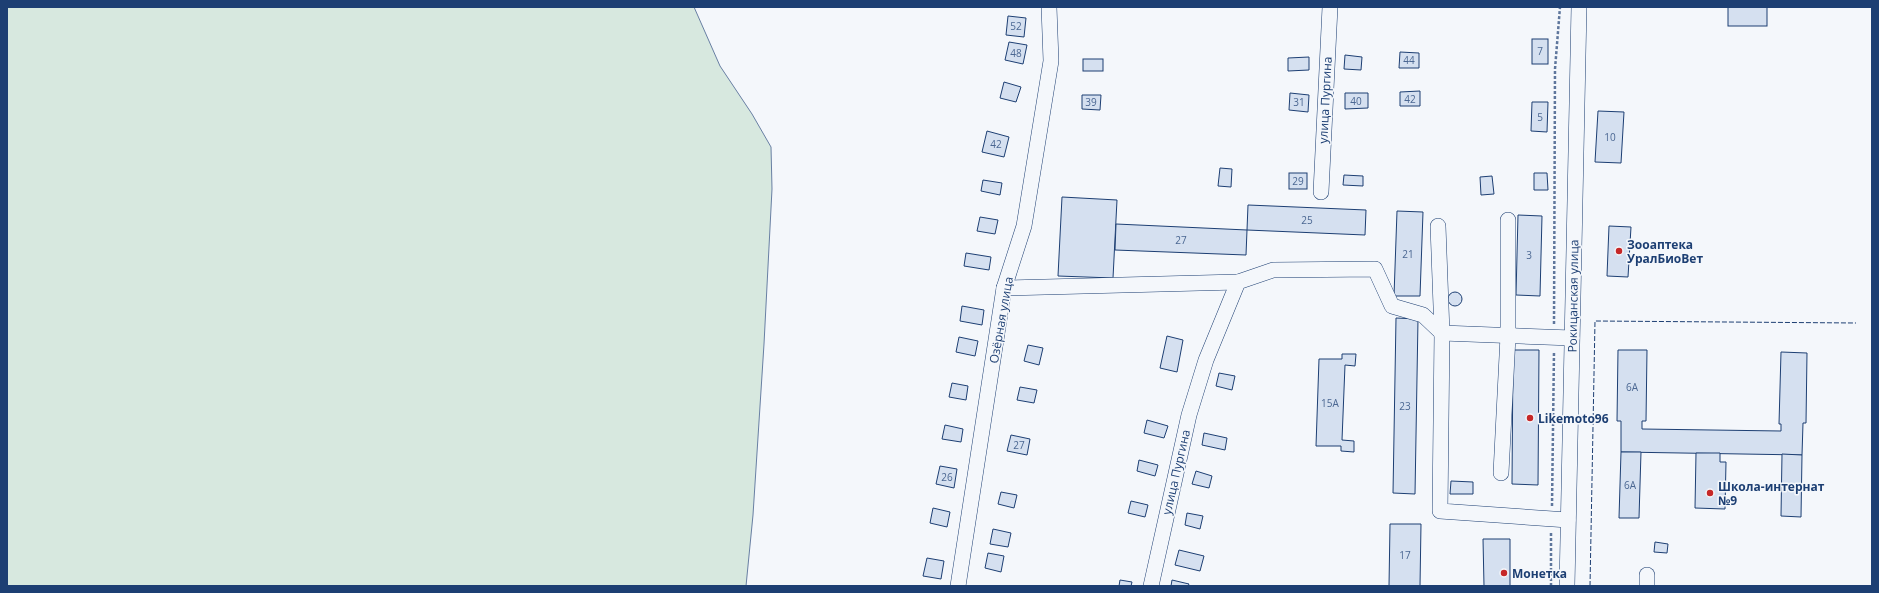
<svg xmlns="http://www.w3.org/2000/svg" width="1879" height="593" font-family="'Open Sans',sans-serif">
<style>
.green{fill:#d7e8df;stroke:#687fa3}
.building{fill:#d5e0f0;stroke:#1d3f73}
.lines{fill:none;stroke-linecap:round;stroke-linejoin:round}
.minor-casing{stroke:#1d3f73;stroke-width:16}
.path{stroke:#5e769c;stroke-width:2.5;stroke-dasharray:3 2;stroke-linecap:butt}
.minor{stroke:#f4f7fb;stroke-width:15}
.fence{stroke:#1d3f73;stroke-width:1;stroke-dasharray:5 2;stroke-linecap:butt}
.poi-dot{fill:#c62828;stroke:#f4f7fb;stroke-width:1.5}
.labels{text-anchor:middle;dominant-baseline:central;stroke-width:3;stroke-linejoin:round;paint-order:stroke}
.number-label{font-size:10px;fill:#4b6792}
.street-label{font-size:12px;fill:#1d3f73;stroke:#f4f7fb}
.poi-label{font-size:12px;font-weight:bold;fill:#1d3f73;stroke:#f4f7fb;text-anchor:start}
</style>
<rect width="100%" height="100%" fill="#f4f7fb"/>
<!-- green -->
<path class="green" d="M 7,7 L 694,7 L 720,66 L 752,114 L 771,147 L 772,189 L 764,344 L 753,515 L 746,586 L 7,586 Z"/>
<!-- building -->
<g class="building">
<rect x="1728" y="7" width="39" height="19"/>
<path d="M 1008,16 L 1026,18 L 1024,37 L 1006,35 Z"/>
<rect x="1532" y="39" width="16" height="25"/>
<path d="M 1009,42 L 1027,45 L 1023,64 L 1005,60 Z"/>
<path d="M 1400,52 L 1419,53 L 1419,68 L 1399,68 Z"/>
<path d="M 1345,55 L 1362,57 L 1361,70 L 1344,69 Z"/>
<path d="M 1309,57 L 1309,70 L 1288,71 L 1288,58 Z"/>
<rect x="1083" y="59" width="20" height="12"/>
<path d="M 1004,82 L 1021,87 L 1016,102 L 1000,98 Z"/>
<path d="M 1420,91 L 1420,106 L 1400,106 L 1400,92 Z"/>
<path d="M 1290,93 L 1309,95 L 1308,112 L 1289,110 Z"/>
<path d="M 1345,93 L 1368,93 L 1368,108 L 1345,109 Z"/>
<path d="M 1082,95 L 1101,95 L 1100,110 L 1082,109 Z"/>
<path d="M 1532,102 L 1548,102 L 1547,132 L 1531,131 Z"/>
<path d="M 1598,111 L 1624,112 L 1621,163 L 1595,162 Z"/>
<path d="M 987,131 L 1009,137 L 1004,157 L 982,152 Z"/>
<path d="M 1220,168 L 1232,169 L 1231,187 L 1218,186 Z"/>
<rect x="1289" y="173" width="18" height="16"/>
<path d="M 1534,173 L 1547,173 L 1548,190 L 1534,190 Z"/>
<path d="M 1344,175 L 1363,176 L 1363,186 L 1343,185 Z"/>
<path d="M 1492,176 L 1494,194 L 1481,195 L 1480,177 Z"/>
<path d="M 983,180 L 1002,183 L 1000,195 L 981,191 Z"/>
<path d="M 1062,197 L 1117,200 L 1113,278 L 1058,276 Z"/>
<path d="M 1248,205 L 1366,210 L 1365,235 L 1247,230 Z"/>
<path d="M 1397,211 L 1423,212 L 1420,296 L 1394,296 Z"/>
<path d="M 1518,215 L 1542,216 L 1540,296 L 1516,295 Z"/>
<path d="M 980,217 L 998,220 L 995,234 L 977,231 Z"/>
<path d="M 1116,224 L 1247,230 L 1246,255 L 1115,250 Z"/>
<path d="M 1609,226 L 1631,227 L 1628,277 L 1607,276 Z"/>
<path d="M 966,253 L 991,257 L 989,270 L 964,266 Z"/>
<circle cx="1455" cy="299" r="7"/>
<path d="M 962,306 L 984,310 L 982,325 L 960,321 Z"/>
<path d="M 1396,318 L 1418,319 L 1415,494 L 1393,493 Z"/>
<path d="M 1167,336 L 1183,340 L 1177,372 L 1160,368 Z"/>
<path d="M 959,337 L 978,341 L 975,356 L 956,352 Z"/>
<path d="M 1028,345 L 1043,348 L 1039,365 L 1024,361 Z"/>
<path d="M 1513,350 L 1539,350 L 1538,485 L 1512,484 Z"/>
<path d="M 1618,350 L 1647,350 L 1646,421 L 1642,421 L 1642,429 L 1781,431 L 1781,424 L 1779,424 L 1781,352 L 1807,353 L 1806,423 L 1803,423 L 1802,455 L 1621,452 L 1621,421 L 1617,421 Z"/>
<path d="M 1342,354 L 1356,354 L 1355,366 L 1345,365 L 1342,440 L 1354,441 L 1354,452 L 1341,451 L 1341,446 L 1316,446 L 1319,359 L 1342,359 Z"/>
<path d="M 1219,373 L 1235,376 L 1232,390 L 1216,386 Z"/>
<path d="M 952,383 L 968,386 L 966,400 L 949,397 Z"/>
<path d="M 1020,387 L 1037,390 L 1034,403 L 1017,400 Z"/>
<path d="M 1147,420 L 1168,426 L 1164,438 L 1144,433 Z"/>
<path d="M 945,425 L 963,429 L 961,442 L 942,439 Z"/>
<path d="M 1204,433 L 1227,438 L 1225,450 L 1202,445 Z"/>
<path d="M 1011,435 L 1030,439 L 1027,455 L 1007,451 Z"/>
<path d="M 1621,452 L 1641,452 L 1639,518 L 1619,518 Z"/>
<path d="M 1696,453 L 1720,453 L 1720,462 L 1726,462 L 1725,509 L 1695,508 Z"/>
<path d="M 1782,454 L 1802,455 L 1801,517 L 1781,516 Z"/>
<path d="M 1139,460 L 1158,465 L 1155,476 L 1137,471 Z"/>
<path d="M 940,466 L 957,469 L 954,488 L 936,484 Z"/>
<path d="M 1196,471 L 1212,476 L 1209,488 L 1192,484 Z"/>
<path d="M 1451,481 L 1473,482 L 1473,494 L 1450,494 Z"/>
<path d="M 1001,492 L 1017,495 L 1014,508 L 998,504 Z"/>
<path d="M 1131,501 L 1148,505 L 1145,517 L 1128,513 Z"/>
<path d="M 933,508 L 950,512 L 947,527 L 930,523 Z"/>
<path d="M 1187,513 L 1203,516 L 1200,529 L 1185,525 Z"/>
<path d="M 1390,524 L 1421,524 L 1420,586 L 1389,586 Z"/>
<path d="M 993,529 L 1011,533 L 1008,547 L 990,544 Z"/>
<path d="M 1483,539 L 1510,539 L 1510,586 L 1484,586 Z"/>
<path d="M 1655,542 L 1668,544 L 1667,553 L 1654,552 Z"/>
<path d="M 1179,550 L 1204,556 L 1200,571 L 1175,565 Z"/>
<path d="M 988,553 L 1004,556 L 1001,572 L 985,568 Z"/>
<path d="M 927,558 L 944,561 L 941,579 L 923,576 Z"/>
<path d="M 1120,580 L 1132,582 L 1131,586 L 1119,586 Z"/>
<path d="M 1172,580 L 1189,584 L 1188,586 L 1171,586 Z"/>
</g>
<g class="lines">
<!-- minor casing -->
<g class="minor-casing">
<g id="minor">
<path d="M 1321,192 L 1330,7"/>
<path d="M 1438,226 L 1442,333 L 1440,511 L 1568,520"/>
<path d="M 1004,288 L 1238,282"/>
<path d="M 1501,473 L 1508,336 L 1508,220"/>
<path d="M 1647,575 L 1647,586"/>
<path d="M 958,586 L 1004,288 L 1024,226 L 1051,61 L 1049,7"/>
<path d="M 1151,586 L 1189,415 L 1206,360 L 1238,282 L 1273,270 L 1375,269 L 1392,306 L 1423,315 L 1442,333 L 1572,338"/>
<path d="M 1567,586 L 1579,7"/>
</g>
</g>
<!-- path -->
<g class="path">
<path d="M 1554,324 L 1555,69 L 1560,7"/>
<path d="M 1552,506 L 1554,351"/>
<path d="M 1551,586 L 1551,531"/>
</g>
<!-- minor -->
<use href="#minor" class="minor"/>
<!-- fence -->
<path class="fence" d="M 1590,586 L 1595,321 L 1856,323"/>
</g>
<!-- markers -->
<g class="poi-dot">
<circle cx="1619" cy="251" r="4"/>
<circle cx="1530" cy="418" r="4"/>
<circle cx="1710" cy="493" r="4"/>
<circle cx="1504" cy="573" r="4"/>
</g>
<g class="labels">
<!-- number labels -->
<g class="number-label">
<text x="1016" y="26">52</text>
<text x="1540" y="51">7</text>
<text x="1016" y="53">48</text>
<text x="1409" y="60">44</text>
<text x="1410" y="99">42</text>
<text x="1356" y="101">40</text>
<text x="1091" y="102">39</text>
<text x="1299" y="102">31</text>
<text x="1540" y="117">5</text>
<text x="1610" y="137">10</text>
<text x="996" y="144">42</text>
<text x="1298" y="181">29</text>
<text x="1307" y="220">25</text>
<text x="1181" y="240">27</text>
<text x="1408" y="254">21</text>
<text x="1529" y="255">3</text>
<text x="1632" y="387">6А</text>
<text x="1330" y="403">15А</text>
<text x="1405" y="406">23</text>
<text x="1019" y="445">27</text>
<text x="947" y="477">26</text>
<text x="1630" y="485">6А</text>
<text x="1405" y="555">17</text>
</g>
<!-- street labels -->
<g class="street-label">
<text transform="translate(1325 100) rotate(-87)">улица Пургина</text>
<text transform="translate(1573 296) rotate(-89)">Рокицанская улица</text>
<text transform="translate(1001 320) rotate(-80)">Озёрная улица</text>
<text transform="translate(1176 472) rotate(-77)">улица Пургина</text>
</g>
<!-- poi labels -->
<g class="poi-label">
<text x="1627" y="244">Зооаптека<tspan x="1627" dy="14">УралБиоВет</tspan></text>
<text x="1538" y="418">Likemoto96</text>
<text x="1718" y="486">Школа-интернат<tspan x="1718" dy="14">№9</tspan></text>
<text x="1512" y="573">Монетка</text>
</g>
</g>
<!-- border -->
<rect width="1879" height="593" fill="none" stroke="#1d3f73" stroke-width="16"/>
</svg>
